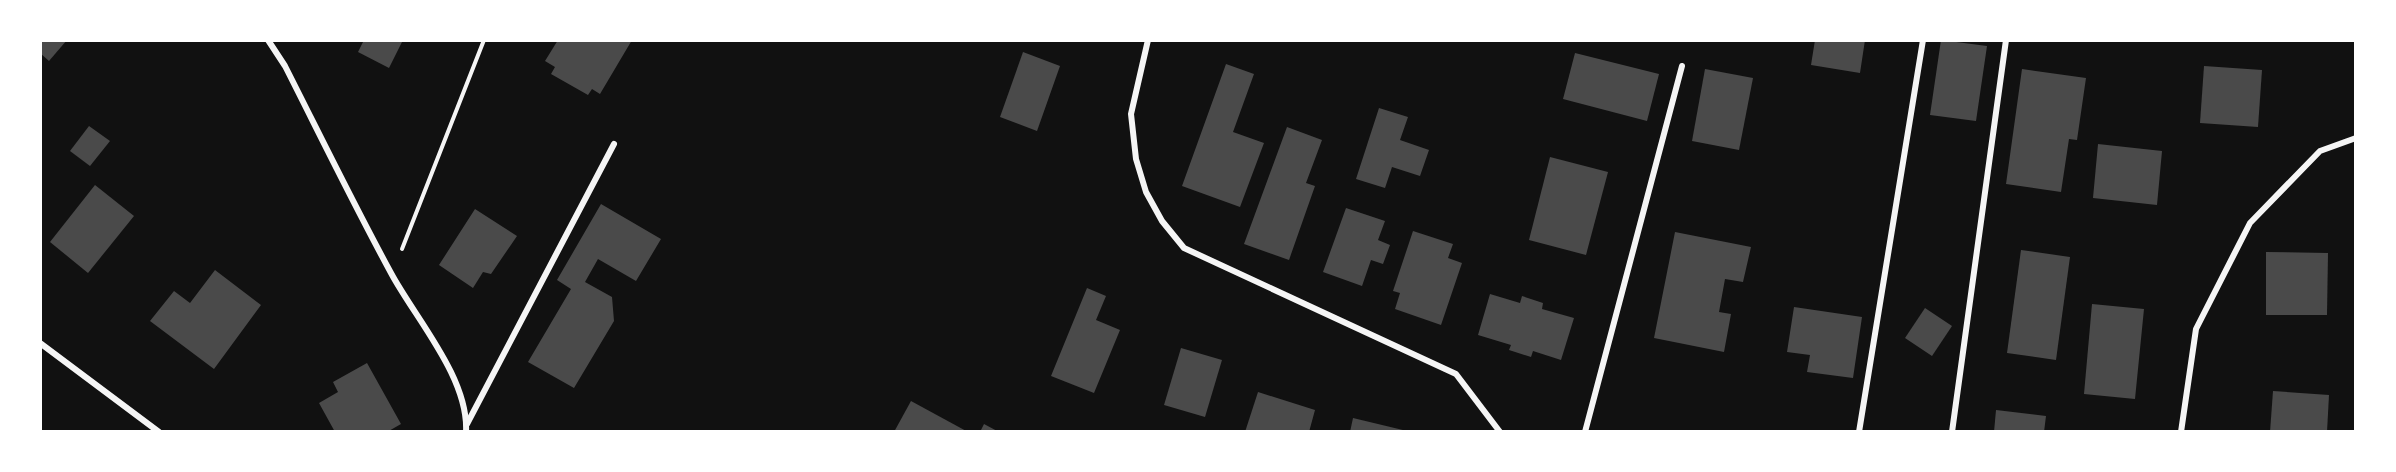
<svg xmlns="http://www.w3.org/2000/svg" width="2396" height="472" font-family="'Golos Text',sans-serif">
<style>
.building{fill:#4a4a4a}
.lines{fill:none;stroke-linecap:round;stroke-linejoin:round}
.path{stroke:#f5f5f5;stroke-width:4}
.minor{stroke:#f5f5f5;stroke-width:6}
</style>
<rect width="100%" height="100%" fill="#111"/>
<!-- building -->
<g class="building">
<path d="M 40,40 L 67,40 L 49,61 L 40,53 Z"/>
<path d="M 364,40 L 403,40 L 389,68 L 358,52 Z"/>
<path d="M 558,40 L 632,40 L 600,94 L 592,89 L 588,95 L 551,74 L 555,67 L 545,61 Z"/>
<path d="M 1815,40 L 1865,40 L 1860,73 L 1811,65 Z"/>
<path d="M 1941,40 L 1987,46 L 1976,121 L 1930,115 Z"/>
<path d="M 1023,52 L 1060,66 L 1037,131 L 1000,117 Z"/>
<path d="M 1575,53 L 1659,74 L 1647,121 L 1563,99 Z"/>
<path d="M 1226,64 L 1254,74 L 1233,132 L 1264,143 L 1240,207 L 1182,186 Z"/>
<path d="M 2204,66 L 2262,70 L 2258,127 L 2200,123 Z"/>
<path d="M 1705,69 L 1753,78 L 1739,150 L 1692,141 Z"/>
<path d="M 2022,69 L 2086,78 L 2077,140 L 2069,139 L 2061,192 L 2006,184 Z"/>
<path d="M 1379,108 L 1408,117 L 1400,140 L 1429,150 L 1420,176 L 1392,167 L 1385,188 L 1356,179 Z"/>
<path d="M 89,126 L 110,141 L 90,166 L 70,151 Z"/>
<path d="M 1287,127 L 1322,140 L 1306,183 L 1315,186 L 1289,260 L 1244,244 Z"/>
<path d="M 2098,144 L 2162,151 L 2157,205 L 2093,198 Z"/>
<path d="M 1550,157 L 1608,172 L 1586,255 L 1529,240 Z"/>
<path d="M 95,185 L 134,216 L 88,273 L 50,242 Z"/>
<path d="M 601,204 L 661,239 L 636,281 L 598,259 L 585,282 L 612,297 L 614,321 L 574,388 L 528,362 L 571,289 L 557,280 Z"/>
<path d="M 1346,208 L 1385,221 L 1378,240 L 1390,245 L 1383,264 L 1371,260 L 1362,286 L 1323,272 Z"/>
<path d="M 475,209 L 517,236 L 491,274 L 483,272 L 473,288 L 439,265 Z"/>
<path d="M 1413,231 L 1453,244 L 1448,258 L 1462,263 L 1441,325 L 1395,309 L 1400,293 L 1393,291 Z"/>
<path d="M 1675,232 L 1751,247 L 1743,282 L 1725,279 L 1719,312 L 1731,314 L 1724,352 L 1654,338 Z"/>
<path d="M 2021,250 L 2070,257 L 2056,360 L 2007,353 Z"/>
<path d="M 2266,252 L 2328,253 L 2327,315 L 2266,315 Z"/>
<path d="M 215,270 L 261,305 L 214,369 L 150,321 L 174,291 L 190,303 Z"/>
<path d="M 1087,288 L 1106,296 L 1096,320 L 1120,330 L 1094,393 L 1051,376 Z"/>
<path d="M 1490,294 L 1520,303 L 1522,296 L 1543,303 L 1542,309 L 1574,318 L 1561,360 L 1533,351 L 1531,357 L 1509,350 L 1511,345 L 1478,335 Z"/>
<path d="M 2092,304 L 2144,309 L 2135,399 L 2084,394 Z"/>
<path d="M 1794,307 L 1862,317 L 1853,378 L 1807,372 L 1810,355 L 1787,352 Z"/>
<path d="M 1925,308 L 1952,326 L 1932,356 L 1905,338 Z"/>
<path d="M 1181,348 L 1222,360 L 1205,417 L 1164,405 Z"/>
<path d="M 367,363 L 401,424 L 387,432 L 335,432 L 319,403 L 338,392 L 333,382 Z"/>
<path d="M 2273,391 L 2329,395 L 2327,432 L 2270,432 Z"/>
<path d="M 1258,392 L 1315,410 L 1309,432 L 1245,432 Z"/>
<path d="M 911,401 L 968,432 L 894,432 Z"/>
<path d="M 1996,410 L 2046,416 L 2044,432 L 1994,432 Z"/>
<path d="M 1353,418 L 1407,431 L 1407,432 L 1350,432 Z"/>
<path d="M 984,424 L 999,432 L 980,432 Z"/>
</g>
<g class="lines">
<!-- path -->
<path class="path" d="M 402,249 L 484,40"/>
<!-- minor -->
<g class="minor">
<path d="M 268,40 L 285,66 C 320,135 354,205 391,273 C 415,318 469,378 466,432"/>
<path d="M 1148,40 L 1131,114 L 1136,159 L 1146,192 L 1162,221 L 1184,248 L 1456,374 L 1500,432"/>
<path d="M 40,343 L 159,432"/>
<path d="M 467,424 L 614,144"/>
<path d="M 1585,432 L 1682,66"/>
<path d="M 1859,432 L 1923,40"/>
<path d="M 1952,432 L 2006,40"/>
<path d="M 2181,432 L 2196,329 L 2250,223 L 2320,151 L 2356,138"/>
</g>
</g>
<!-- border -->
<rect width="2396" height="472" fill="none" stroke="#ffffff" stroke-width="84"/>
</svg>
